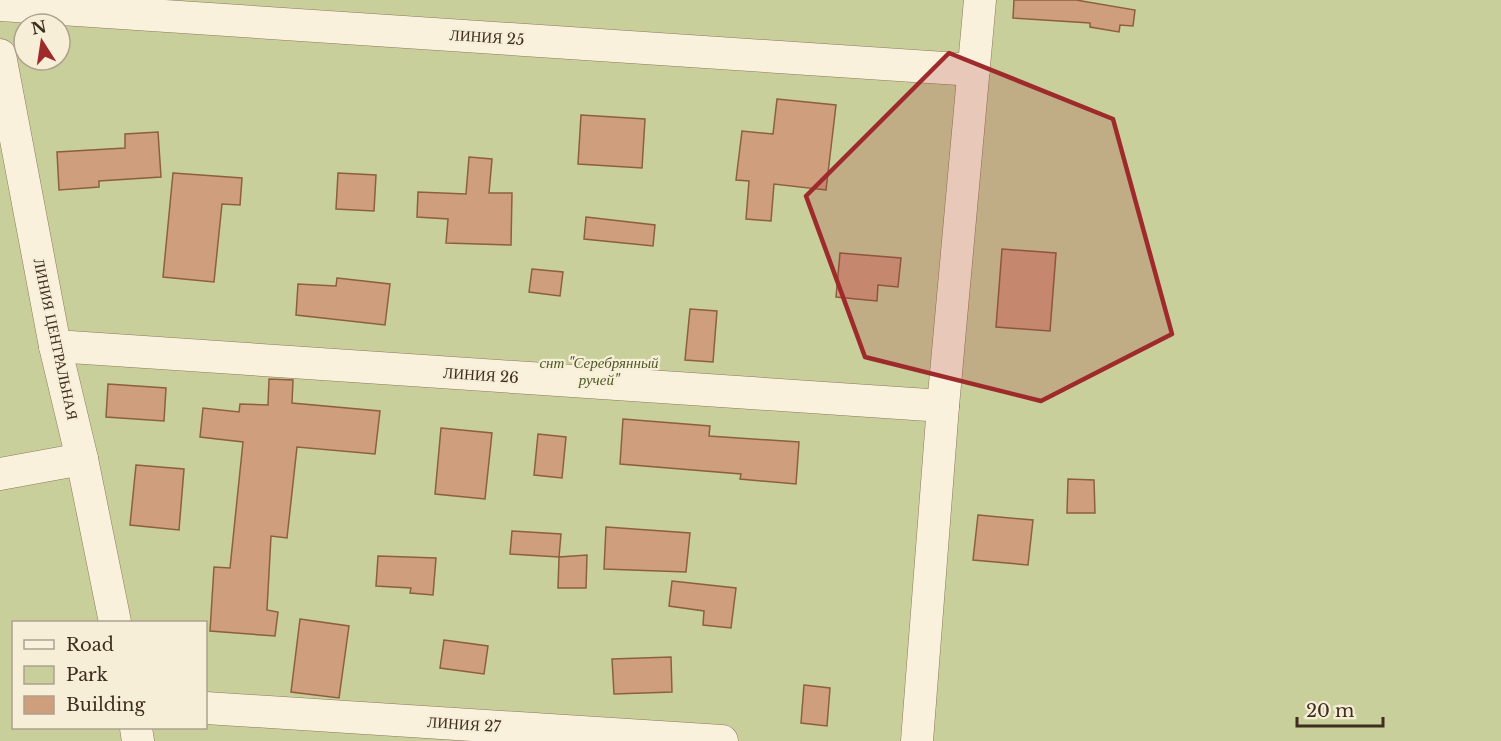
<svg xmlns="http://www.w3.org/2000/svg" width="1501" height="741" font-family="'Libre Baskerville',serif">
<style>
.green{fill:#c9cf9b;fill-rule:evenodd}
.building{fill:#cf9f7d;stroke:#8d5f41;stroke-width:1.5}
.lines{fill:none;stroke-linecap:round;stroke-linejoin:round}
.street-casing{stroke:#8d765c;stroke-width:33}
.street{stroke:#faf1dc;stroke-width:32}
.marked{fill:#9e2a2b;fill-opacity:0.2;stroke:#9e2a2b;stroke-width:4.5;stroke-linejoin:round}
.labels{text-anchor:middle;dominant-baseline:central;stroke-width:4.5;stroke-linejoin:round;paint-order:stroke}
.street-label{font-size:15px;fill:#3d2e20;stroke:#f7eed8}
.park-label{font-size:15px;font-style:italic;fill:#4d5a26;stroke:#f7eed8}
</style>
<rect width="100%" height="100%" fill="#f0e4c8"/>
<!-- green -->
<path class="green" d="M 0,0 L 1501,0 L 1501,741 L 0,741 ZM 24,24 L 60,24 L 60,60 L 24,60 ZM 14,622 L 206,622 L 206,728 L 14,728 Z"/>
<!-- building -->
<g class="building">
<path d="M 1014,0 L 1076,0 L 1135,10 L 1133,26 L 1120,25 L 1119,32 L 1090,27 L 1090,23 L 1013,18 Z"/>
<path d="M 777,99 L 836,105 L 826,190 L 774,184 L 771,221 L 746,219 L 749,181 L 736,180 L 742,131 L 773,134 Z"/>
<path d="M 581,115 L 645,119 L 642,168 L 578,164 Z"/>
<path d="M 158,132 L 161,177 L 99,181 L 99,187 L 59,190 L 57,152 L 125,148 L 125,134 Z"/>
<path d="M 469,157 L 492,159 L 489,193 L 512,193 L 511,245 L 446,243 L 448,219 L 417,217 L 418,192 L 466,194 Z"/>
<path d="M 173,173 L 242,178 L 240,205 L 222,204 L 214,282 L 163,277 Z"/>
<path d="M 338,173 L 376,175 L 374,211 L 336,209 Z"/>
<path d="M 586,217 L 655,225 L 653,246 L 584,239 Z"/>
<path d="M 1002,249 L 1056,253 L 1050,331 L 996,327 Z"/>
<path d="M 840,253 L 901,258 L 898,287 L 878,285 L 877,301 L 836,297 Z"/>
<path d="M 532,269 L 563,272 L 560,296 L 529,292 Z"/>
<path d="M 337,278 L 390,284 L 385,325 L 296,315 L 298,284 L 336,286 Z"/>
<path d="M 690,309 L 717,311 L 713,362 L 685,360 Z"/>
<path d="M 269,379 L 293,380 L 292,403 L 380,411 L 375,454 L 297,447 L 287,538 L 271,536 L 267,610 L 278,612 L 275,636 L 210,631 L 214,567 L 230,568 L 243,442 L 200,437 L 203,408 L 239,412 L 240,404 L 268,405 Z"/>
<path d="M 108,384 L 166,388 L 164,421 L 106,417 Z"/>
<path d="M 623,419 L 710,426 L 709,436 L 799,442 L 796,484 L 740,479 L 741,474 L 620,464 Z"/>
<path d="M 441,428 L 492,433 L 485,499 L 435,494 Z"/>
<path d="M 538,434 L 566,437 L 562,478 L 534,475 Z"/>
<path d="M 136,465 L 184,469 L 179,530 L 130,525 Z"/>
<path d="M 1068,479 L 1094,480 L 1095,513 L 1067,513 Z"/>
<path d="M 978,515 L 1033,520 L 1028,565 L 973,560 Z"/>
<path d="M 606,527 L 690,533 L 686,572 L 604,569 Z"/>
<path d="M 512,531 L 561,534 L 559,557 L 510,554 Z"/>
<path d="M 587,555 L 586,588 L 558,588 L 559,557 Z"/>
<path d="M 378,556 L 436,558 L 433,595 L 410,593 L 411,588 L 376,586 Z"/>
<path d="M 672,581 L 736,588 L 731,628 L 703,625 L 704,611 L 669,606 Z"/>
<path d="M 300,619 L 349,626 L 339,698 L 291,692 Z"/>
<path d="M 444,640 L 488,646 L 484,674 L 440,668 Z"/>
<path d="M 671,657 L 672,692 L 614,694 L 612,659 Z"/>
<path d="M 804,685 L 830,688 L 827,726 L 801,723 Z"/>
</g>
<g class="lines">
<!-- street casing -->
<g class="street-casing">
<g id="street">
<path d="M 0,5 L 974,70"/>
<path d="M 0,55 L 55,346 L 82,459 L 115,622"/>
<path d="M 55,346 L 943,406"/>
<path d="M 0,474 L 82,459"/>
<path d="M 206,708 L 722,741"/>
<path d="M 136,728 L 138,741"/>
<path d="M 917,741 L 943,406 L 980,0"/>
</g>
</g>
<!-- street -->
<use href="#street" class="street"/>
</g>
<!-- marked area -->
<path class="marked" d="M 949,53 L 1113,119 L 1172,334 L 1041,401 L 865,357 L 806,196 Z"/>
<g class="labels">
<!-- street labels -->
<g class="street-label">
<text transform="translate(487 37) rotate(4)">ЛИНИЯ 25</text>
<text transform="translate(56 339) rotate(78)">ЛИНИЯ ЦЕНТРАЛЬНАЯ</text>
<text transform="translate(481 375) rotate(4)">ЛИНИЯ 26</text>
<text transform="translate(464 724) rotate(4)">ЛИНИЯ 27</text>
</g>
<!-- park labels -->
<g class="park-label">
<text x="599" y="362">снт "Серебрянный<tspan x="599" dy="17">ручей"</tspan></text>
</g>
</g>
<!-- legend -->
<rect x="12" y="621" width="195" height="108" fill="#f7eed8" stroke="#ada18e" stroke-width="1.5"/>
<rect x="24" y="640" width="30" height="9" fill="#faf1dc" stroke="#ada18e" stroke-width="1.5"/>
<text x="66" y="651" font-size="18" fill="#3d2e20">Road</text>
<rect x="24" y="666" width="30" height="18" fill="#c9cf9b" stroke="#ada18e" stroke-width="1.5"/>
<text x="66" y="681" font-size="18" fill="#3d2e20">Park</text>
<rect x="24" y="696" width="30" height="18" fill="#cf9f7d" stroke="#ada18e" stroke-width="1.5"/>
<text x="66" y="711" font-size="18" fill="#3d2e20">Building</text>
<!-- north arrow -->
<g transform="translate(42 42) rotate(348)"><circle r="28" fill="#f7eed8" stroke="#ada18e" stroke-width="1.5"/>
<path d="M0-4.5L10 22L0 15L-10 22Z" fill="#9e2a2b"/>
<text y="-9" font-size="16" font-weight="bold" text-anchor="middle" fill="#3d2e20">N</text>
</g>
<!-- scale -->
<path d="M1297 717v9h86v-9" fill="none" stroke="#3d2e20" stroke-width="3"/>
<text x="1306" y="717" font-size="18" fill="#3d2e20" stroke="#f7eed8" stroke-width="4.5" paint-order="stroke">20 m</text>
</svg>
